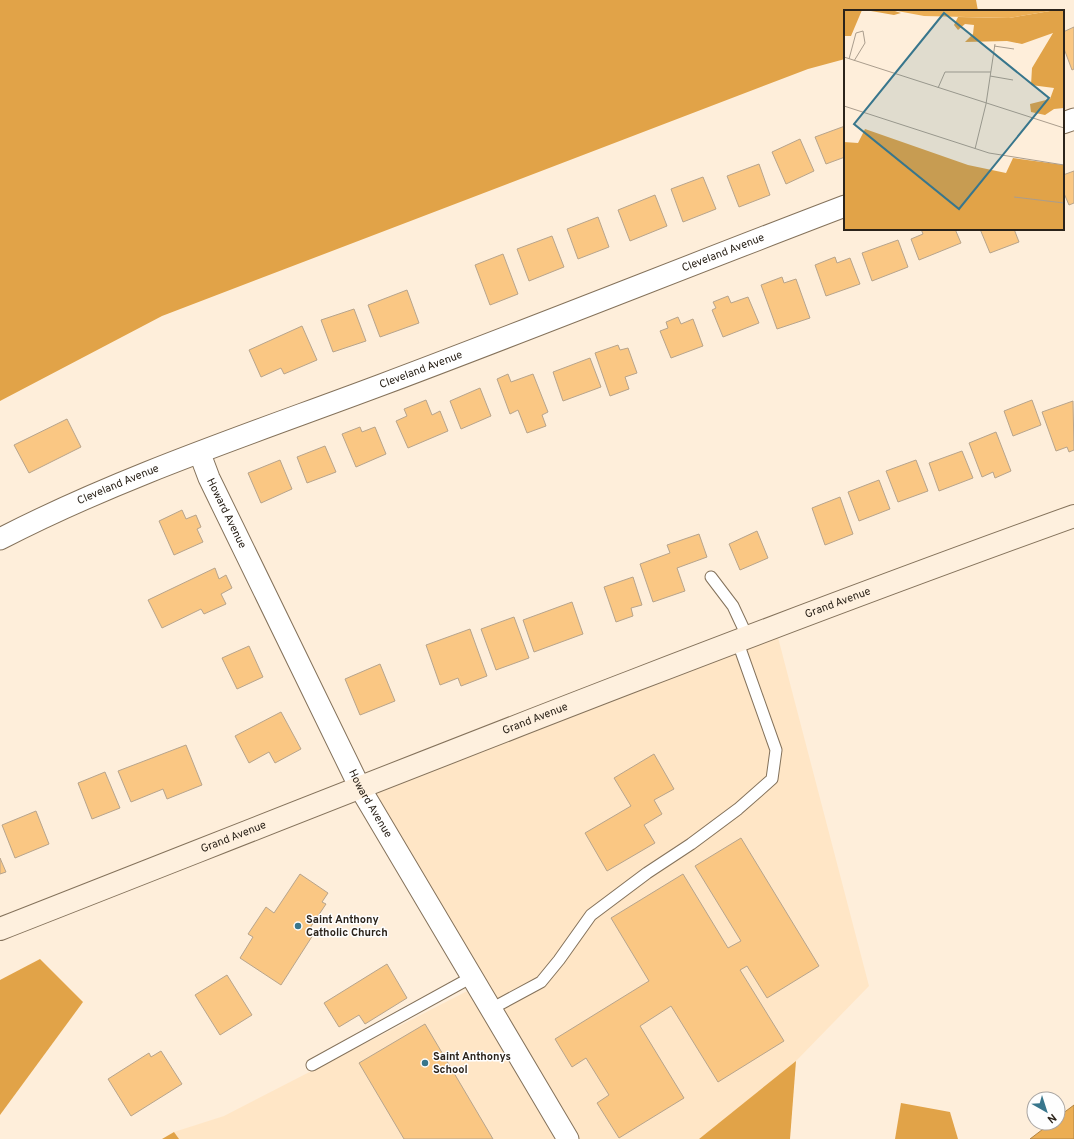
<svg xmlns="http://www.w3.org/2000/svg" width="1074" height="1139" font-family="Overpass,sans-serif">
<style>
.built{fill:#ffe6c6}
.forest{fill:#e1a348}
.water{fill:#ecae54;stroke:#b28443}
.building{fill:#fac783;stroke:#b7a48c}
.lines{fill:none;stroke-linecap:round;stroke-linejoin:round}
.lane-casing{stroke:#84725b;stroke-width:13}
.street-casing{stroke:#84725b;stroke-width:23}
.secondary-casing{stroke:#84725b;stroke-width:24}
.lane{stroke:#fff;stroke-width:11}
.street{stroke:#fff;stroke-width:21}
.secondary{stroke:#fef0de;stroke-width:22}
.poi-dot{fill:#38768c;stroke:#fefefe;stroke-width:1.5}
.labels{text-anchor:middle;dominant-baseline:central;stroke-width:3;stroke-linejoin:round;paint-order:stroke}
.street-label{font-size:11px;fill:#2b231a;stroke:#fefefe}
.poi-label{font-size:11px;font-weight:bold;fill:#2b231a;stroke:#fefefe;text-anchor:start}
.inset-road{fill:none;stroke:#aa9d8d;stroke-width:1}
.view{fill:#38768c;fill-opacity:0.15;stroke:#38768c;stroke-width:2}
.inset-edge{fill:none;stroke:#2b231a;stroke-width:2}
</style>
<rect width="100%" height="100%" fill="#feeeda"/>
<!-- built -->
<path class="built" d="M 775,626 L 869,986 L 796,1061 L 699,1139 L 179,1139 L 174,1132 L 224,1116 L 477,986 L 360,788 Z"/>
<!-- forest -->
<g class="forest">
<path d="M 0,0 L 976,0 L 978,11 L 845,11 L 845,59 L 808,69 L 162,316 L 0,401 Z"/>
<path d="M 40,959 L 83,1002 L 0,1115 L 0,980 Z"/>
<path d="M 796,1061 L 790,1139 L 699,1139 Z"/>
<path d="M 901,1103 L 950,1112 L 958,1139 L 895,1139 Z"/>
<path d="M 174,1132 L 179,1139 L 162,1139 Z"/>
</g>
<!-- water -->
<path class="water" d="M 1074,1105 L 1074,1139 L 1030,1139 L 1051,1123 L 1058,1123 L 1058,1117 Z"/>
<!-- building -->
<g class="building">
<path d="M 1074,27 L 1074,69 L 1072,70 L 1063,46 L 1063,32 Z"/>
<path d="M 845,126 L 845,157 L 826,164 L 815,137 Z"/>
<path d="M 800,139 L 814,171 L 786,184 L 772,152 Z"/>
<path d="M 759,164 L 770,195 L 739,207 L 727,176 Z"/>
<path d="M 1074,171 L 1074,203 L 1069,205 L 1063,191 L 1063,175 Z"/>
<path d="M 703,177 L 716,209 L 683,222 L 671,189 Z"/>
<path d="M 655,195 L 667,226 L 630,241 L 618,210 Z"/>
<path d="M 598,217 L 609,247 L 578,259 L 567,229 Z"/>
<path d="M 921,229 L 955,229 L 961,243 L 919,260 L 911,239 L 923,234 Z"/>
<path d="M 980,229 L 1014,229 L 1019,242 L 990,253 Z"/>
<path d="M 552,236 L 564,267 L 529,281 L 517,249 Z"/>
<path d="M 898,240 L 908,267 L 872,281 L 862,253 Z"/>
<path d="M 503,254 L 518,294 L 490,305 L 475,265 Z"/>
<path d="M 835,257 L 837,263 L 850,258 L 860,284 L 826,296 L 815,265 Z"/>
<path d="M 782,277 L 784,283 L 796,279 L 810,318 L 777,329 L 761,285 Z"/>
<path d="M 407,290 L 419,323 L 380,337 L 368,305 Z"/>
<path d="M 728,296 L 731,303 L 748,297 L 759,323 L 723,337 L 712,310 L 716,308 L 713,302 Z"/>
<path d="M 354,309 L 366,341 L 333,352 L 321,320 Z"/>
<path d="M 678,317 L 681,324 L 693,319 L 703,346 L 671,358 L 660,331 L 668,328 L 666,322 Z"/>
<path d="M 302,326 L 317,360 L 284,374 L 281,368 L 261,377 L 249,350 Z"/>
<path d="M 618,345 L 620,350 L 628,348 L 637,373 L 625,377 L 629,389 L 610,396 L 595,353 Z"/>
<path d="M 590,358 L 601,387 L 563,401 L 553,372 Z"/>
<path d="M 508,374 L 511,382 L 533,374 L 548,412 L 542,415 L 546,426 L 527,433 L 518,410 L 510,414 L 497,379 Z"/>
<path d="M 480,388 L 491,416 L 461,429 L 450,401 Z"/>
<path d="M 426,400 L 432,415 L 440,411 L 448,431 L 408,448 L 396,421 L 407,416 L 404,409 Z"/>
<path d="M 1032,400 L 1041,425 L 1013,436 L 1004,411 Z"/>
<path d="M 1073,401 L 1074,450 L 1069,452 L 1067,447 L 1056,451 L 1042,412 Z"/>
<path d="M 67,419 L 81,447 L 29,473 L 14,445 Z"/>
<path d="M 360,427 L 362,432 L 375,427 L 386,454 L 356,467 L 342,434 Z"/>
<path d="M 996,432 L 1011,471 L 995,478 L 993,472 L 982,477 L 969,443 Z"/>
<path d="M 325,446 L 336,472 L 307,483 L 297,457 Z"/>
<path d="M 962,451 L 973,478 L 939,491 L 929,463 Z"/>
<path d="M 280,460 L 292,489 L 261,503 L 248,473 Z"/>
<path d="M 916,460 L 928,491 L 898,502 L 886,471 Z"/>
<path d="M 879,480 L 890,509 L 859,521 L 848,492 Z"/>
<path d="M 840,497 L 853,534 L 825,545 L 812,508 Z"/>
<path d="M 182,510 L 186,519 L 196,515 L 201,527 L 197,529 L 203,542 L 174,555 L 159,521 Z"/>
<path d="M 757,531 L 768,558 L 740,570 L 729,544 Z"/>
<path d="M 699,534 L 707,557 L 677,568 L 685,591 L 653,602 L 640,564 L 670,553 L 667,545 Z"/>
<path d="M 215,568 L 219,579 L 226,575 L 232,588 L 221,594 L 226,604 L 204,614 L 201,609 L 162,628 L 148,600 Z"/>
<path d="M 633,577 L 642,605 L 631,608 L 633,616 L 616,622 L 604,587 Z"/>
<path d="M 572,602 L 583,634 L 534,652 L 523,620 Z"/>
<path d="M 514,617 L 529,658 L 496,670 L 481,629 Z"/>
<path d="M 470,629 L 487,676 L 461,686 L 458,678 L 440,685 L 426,645 Z"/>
<path d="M 249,646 L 263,677 L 237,689 L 222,658 Z"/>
<path d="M 380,664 L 395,701 L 360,715 L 345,679 Z"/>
<path d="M 281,712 L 301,749 L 275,763 L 269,752 L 249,763 L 235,736 Z"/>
<path d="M 186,745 L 202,785 L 167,799 L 163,789 L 131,802 L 118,771 Z"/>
<path d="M 654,754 L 674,789 L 654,800 L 662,814 L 644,825 L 655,843 L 607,871 L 585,833 L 631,806 L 614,778 Z"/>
<path d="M 105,772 L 120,808 L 92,819 L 78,783 Z"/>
<path d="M 36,811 L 49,844 L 15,858 L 2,825 Z"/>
<path d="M 741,838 L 819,966 L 767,998 L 747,966 L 740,970 L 784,1041 L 718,1082 L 671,1006 L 640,1026 L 684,1098 L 619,1138 L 597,1103 L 609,1095 L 586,1058 L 572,1067 L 555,1039 L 649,981 L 611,918 L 683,874 L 728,948 L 741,941 L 695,866 Z"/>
<path d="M 0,858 L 6,872 L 0,874 Z"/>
<path d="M 300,874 L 328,893 L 322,902 L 326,904 L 308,931 L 313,935 L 281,985 L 240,958 L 253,937 L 248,934 L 266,907 L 274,913 Z"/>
<path d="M 387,964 L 407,998 L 365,1024 L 359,1015 L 339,1027 L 324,1003 Z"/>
<path d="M 227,975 L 252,1015 L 220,1035 L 195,995 Z"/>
<path d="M 425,1024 L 493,1139 L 404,1139 L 359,1063 Z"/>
<path d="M 161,1051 L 182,1084 L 131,1116 L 108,1079 L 149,1053 L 151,1057 Z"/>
</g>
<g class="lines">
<!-- lane casing -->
<g class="lane-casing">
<g id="lane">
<path d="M 711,577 L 733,606 L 747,636"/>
<path d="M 491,1009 L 541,982 L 559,960 L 591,915 L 647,873 L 691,844 L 738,809 L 772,779 L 776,750 L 737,640"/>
<path d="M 312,1065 L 472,977"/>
</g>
</g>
<!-- street casing -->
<g class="street-casing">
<g id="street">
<path d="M 1063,123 L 1074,119"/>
<path id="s1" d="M 200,454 L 209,478 L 360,788 L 568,1139"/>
<path id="s2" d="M 0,539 C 122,476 253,433 381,385 C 536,327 690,265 845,206"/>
</g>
</g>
<!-- secondary casing -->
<g class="secondary-casing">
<g id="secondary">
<path id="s3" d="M 0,929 C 357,789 713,646 1074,516"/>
</g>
</g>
<!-- lane -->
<use href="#lane" class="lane"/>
<!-- street -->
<use href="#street" class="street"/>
<!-- secondary -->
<use href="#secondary" class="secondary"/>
</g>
<!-- markers -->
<g class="poi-dot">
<circle cx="298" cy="926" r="4"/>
<circle cx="425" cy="1063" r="4"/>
</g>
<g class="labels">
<!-- street labels -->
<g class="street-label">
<text stroke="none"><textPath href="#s2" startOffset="778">Cleveland Avenue</textPath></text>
<text stroke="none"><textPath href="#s2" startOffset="454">Cleveland Avenue</textPath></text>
<text stroke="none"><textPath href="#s2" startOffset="130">Cleveland Avenue</textPath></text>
<text stroke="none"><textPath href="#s1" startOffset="65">Howard Avenue</textPath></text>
<text stroke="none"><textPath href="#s3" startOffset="899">Grand Avenue</textPath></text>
<text stroke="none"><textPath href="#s3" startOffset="575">Grand Avenue</textPath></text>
<text stroke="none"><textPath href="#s1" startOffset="389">Howard Avenue</textPath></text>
<text stroke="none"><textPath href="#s3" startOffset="251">Grand Avenue</textPath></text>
</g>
<!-- poi labels -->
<g class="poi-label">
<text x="306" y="920">Saint Anthony<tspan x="306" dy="13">Catholic Church</tspan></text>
<text x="433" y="1057">Saint Anthonys<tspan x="433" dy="13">School</tspan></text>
</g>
</g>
<!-- overview -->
<g transform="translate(844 10)">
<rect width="220" height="220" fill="#feeeda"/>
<path d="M 0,0 L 18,0 L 7,26 L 0,26 ZM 21,0 L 48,0 L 57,3 L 50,5 ZM 212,0 L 220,0 L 220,98 L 210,99 L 201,105 L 187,102 L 186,94 L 206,89 L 210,78 L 187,75 L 188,58 L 209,23 L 178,34 L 163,31 L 121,32 L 129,24 L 130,15 L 121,14 L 114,20 L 110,15 L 114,7 L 165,8 ZM 21,119 L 124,155 L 162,163 L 169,148 L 220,155 L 220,220 L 0,220 L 0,132 L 14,133 Z" fill="#e1a348"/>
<path d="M 48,0 L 212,0 L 165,8 L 80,6 Z" fill="#ecae54"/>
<path class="inset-road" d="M 150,36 L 170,39M 0,47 L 220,118M 5,49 L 12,23 L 19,21 L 21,33 L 10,51M 146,66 L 169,70M 94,78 L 101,62 L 147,62M 0,96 L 145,143 L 220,155M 131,139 L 142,94 L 151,34M 170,187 L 220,193"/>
<path class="view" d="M 100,3 L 205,88 L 115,199 L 10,114 Z"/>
<rect width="220" height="220" class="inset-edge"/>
</g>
<!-- north arrow -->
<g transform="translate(1046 1111) rotate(141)"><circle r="19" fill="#fefefe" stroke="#aaa6a3"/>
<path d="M0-3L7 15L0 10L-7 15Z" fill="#38768c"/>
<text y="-6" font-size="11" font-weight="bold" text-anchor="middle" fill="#2b231a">N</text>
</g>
</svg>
